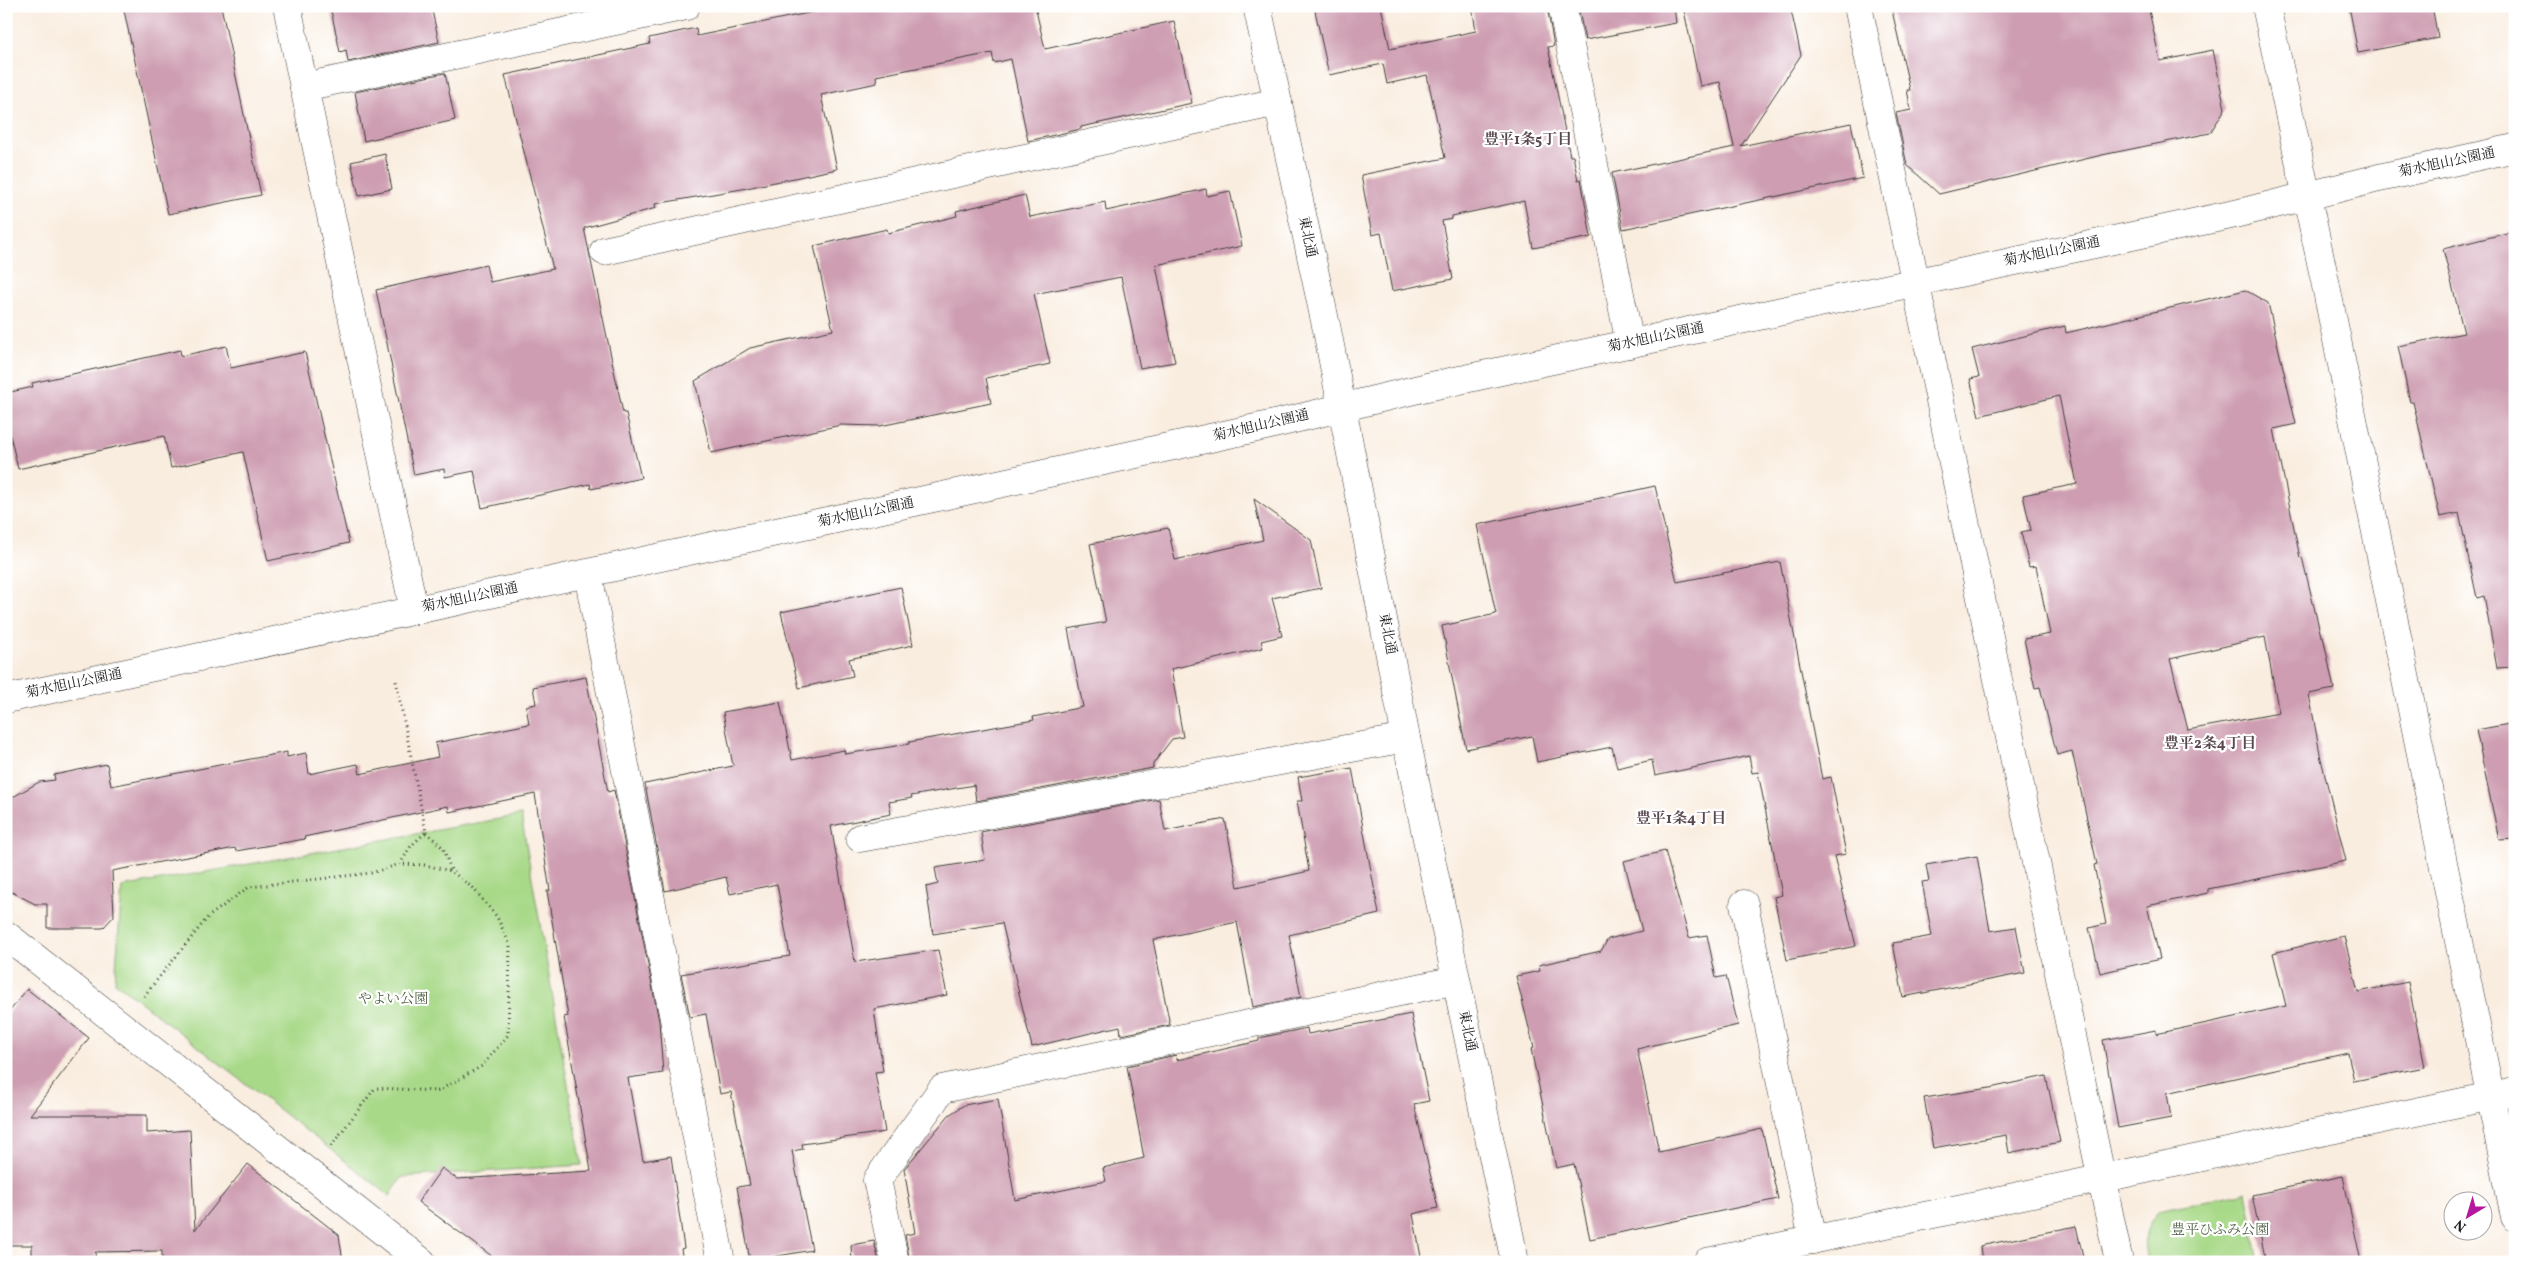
<svg xmlns="http://www.w3.org/2000/svg" width="2521" height="1268" font-family="Vollkorn,'Noto Serif JP',serif">
<style>
.green{fill:#a8d988;stroke:#627a52}
.building{fill:#ce9db1;fill-rule:evenodd}
.lines{fill:none;stroke-linecap:round;stroke-linejoin:round}
.minor-casing{stroke:#3d3b39;stroke-width:29}
.path{stroke:#3d3b39;stroke-width:3;stroke-dasharray:1 4;stroke-linecap:butt}
.minor{stroke:#fff;stroke-width:28}
.labels{text-anchor:middle;dominant-baseline:central;stroke-width:4.5;stroke-linejoin:round;paint-order:stroke}
.street-label{font-size:14px;fill:#1c1c1c;stroke:#fff}
.park-label{font-size:14px;fill:#4d5e42;stroke:#fff}
.neighbourhood-label{font-size:15px;font-weight:bold;fill:#5a4950;stroke:#fff}
</style>
<rect width="100%" height="100%" fill="#fff"/>
<filter id="ink" filterUnits="userSpaceOnUse"><feTurbulence type="fractalNoise" baseFrequency=".02" numOctaves="2"/><feDisplacementMap in="SourceGraphic" scale="10" xChannelSelector="R" yChannelSelector="G"/><feConvolveMatrix kernelMatrix="1 2 1 2 8 2 1 2 1" color-interpolation-filters="sRGB"/></filter>
<filter id="wash" filterUnits="userSpaceOnUse"><feTurbulence type="fractalNoise" baseFrequency=".0096" numOctaves="4" result="noise"/><feDisplacementMap in="SourceGraphic" scale="20" xChannelSelector="R" yChannelSelector="G"/><feGaussianBlur stdDeviation="1.12" result="paint"/><feColorMatrix in="noise" values="0 0 0 0 0 0 0 0 0 0 0 0 0 0 0 0 0 1.4 0 .05"/><feComposite in="paint" operator="in"/></filter>
<g filter="url(#wash)">
<rect width="100%" height="100%" fill="#f9eddf"/>
<!-- green -->
<g class="green">
<path d="M 521,815 L 582,1165 L 402,1177 L 390,1196 L 115,982 L 122,887 Z"/>
<path d="M 2246,1192 L 2259,1262 L 2148,1262 C 2144,1238 2143,1230 2159,1210 Z"/>
</g>
<g id="blocks">
<!-- building -->
<g class="building">
<path d="M 123,6 L 221,6 L 261,195 L 168,214 Z"/>
<path d="M 330,6 L 431,6 L 439,42 L 348,62 L 346,50 L 340,52 Z"/>
<path d="M 842,6 L 1035,6 L 1045,49 L 1174,21 L 1192,103 L 1081,127 L 1081,129 L 1028,141 L 1011,59 L 994,63 L 992,53 L 876,76 L 877,83 L 821,95 L 837,169 L 742,189 L 655,204 L 656,208 L 584,228 L 623,413 L 626,413 L 641,478 L 591,489 L 590,484 L 482,508 L 474,471 L 445,477 L 444,469 L 414,475 L 376,290 L 486,265 L 490,282 L 553,269 L 505,75 L 650,44 L 649,38 L 696,28 L 697,36 Z"/>
<path d="M 1314,6 L 1381,6 L 1390,49 L 1476,31 L 1472,6 L 1547,6 L 1554,46 L 1548,47 L 1570,156 L 1573,156 L 1578,180 L 1581,179 L 1591,237 L 1533,248 L 1524,201 L 1452,216 L 1452,219 L 1442,221 L 1453,279 L 1392,291 L 1381,233 L 1372,235 L 1361,175 L 1445,158 L 1427,75 L 1387,84 L 1383,64 L 1329,75 Z"/>
<path d="M 1578,6 L 1674,6 L 1676,23 L 1585,40 Z"/>
<path d="M 1683,6 L 1790,6 L 1801,55 L 1741,146 L 1851,123 L 1863,178 L 1623,229 L 1612,173 L 1734,147 L 1720,82 L 1700,86 Z"/>
<path d="M 1891,6 L 2148,6 L 2160,61 L 2213,50 L 2225,109 L 2210,133 L 2102,155 L 1939,194 L 1907,165 L 1896,113 L 1911,110 L 1907,90 L 1910,90 Z"/>
<path d="M 2349,6 L 2432,6 L 2438,38 L 2358,53 Z"/>
<path d="M 445,73 L 455,120 L 364,141 L 355,92 Z"/>
<path d="M 385,154 L 392,189 L 359,196 L 351,162 Z"/>
<path d="M 1206,189 L 1207,196 L 1230,191 L 1242,246 L 1156,265 L 1175,362 L 1140,368 L 1121,277 L 1034,294 L 1050,364 L 986,378 L 991,403 L 880,426 L 841,425 L 711,453 L 695,381 L 750,348 L 833,330 L 814,246 L 887,229 L 888,233 L 957,216 L 956,211 L 1025,195 L 1030,217 L 1105,202 L 1106,211 Z"/>
<path d="M 2515,231 L 2515,667 L 2497,668 L 2484,596 L 2477,598 L 2459,513 L 2440,517 L 2413,402 L 2410,402 L 2398,346 L 2464,333 L 2443,249 Z"/>
<path d="M 2245,290 L 2268,303 L 2296,424 L 2274,429 L 2300,558 L 2302,557 L 2321,636 L 2323,636 L 2334,689 L 2309,694 L 2321,759 L 2346,861 L 2208,889 L 2208,893 L 2147,906 L 2160,959 L 2100,973 L 2089,928 L 2106,924 L 2094,865 L 2097,864 L 2072,751 L 2057,755 L 2040,687 L 2035,688 L 2024,639 L 2050,634 L 2036,566 L 2029,567 L 2021,532 L 2031,530 L 2023,495 L 2077,484 L 2059,396 L 1979,416 L 1970,379 L 1979,377 L 1972,349 L 2065,326 L 2066,333 ZM 2265,637 L 2279,713 L 2188,730 L 2170,659 Z"/>
<path d="M 226,346 L 231,368 L 305,352 L 349,543 L 268,561 L 243,452 L 171,468 L 164,436 L 18,469 L 6,417 L 6,393 L 33,387 L 32,383 L 180,350 L 181,356 Z"/>
<path d="M 1655,486 L 1677,582 L 1780,562 L 1822,779 L 1831,777 L 1846,854 L 1834,856 L 1856,946 L 1787,960 L 1774,897 L 1782,895 L 1758,772 L 1752,773 L 1749,756 L 1655,776 L 1652,760 L 1617,768 L 1612,747 L 1537,762 L 1532,736 L 1466,749 L 1442,626 L 1496,614 L 1477,525 Z"/>
<path d="M 1254,499 L 1311,540 L 1321,588 L 1272,598 L 1282,636 L 1261,641 L 1263,648 L 1171,669 L 1183,737 L 1172,739 L 1153,764 L 1153,768 L 976,801 L 974,785 L 911,796 L 912,798 L 889,802 L 891,814 L 831,826 L 855,962 L 938,950 L 947,995 L 874,1009 L 883,1071 L 875,1072 L 885,1132 L 802,1144 L 803,1149 L 792,1151 L 812,1250 L 750,1261 L 737,1187 L 750,1185 L 731,1092 L 720,1094 L 706,1014 L 690,1017 L 681,974 L 790,956 L 777,884 L 730,894 L 726,877 L 665,891 L 645,784 L 733,766 L 723,712 L 780,702 L 792,760 L 844,750 L 845,754 L 909,744 L 909,742 L 1034,720 L 1033,717 L 1083,707 L 1068,629 L 1106,622 L 1090,544 L 1168,528 L 1175,560 L 1263,540 Z"/>
<path d="M 901,587 L 913,645 L 849,659 L 853,676 L 799,688 L 781,612 Z"/>
<path d="M 586,677 L 608,792 L 614,790 L 659,1021 L 663,1073 L 628,1078 L 643,1161 L 671,1156 L 684,1248 L 681,1249 L 683,1262 L 500,1262 L 418,1202 L 442,1168 L 457,1179 L 591,1171 L 564,1017 L 568,1016 L 547,891 L 550,891 L 535,794 L 449,812 L 448,806 L 304,837 L 305,839 L 236,851 L 235,848 L 112,871 L 114,916 L 103,928 L 47,928 L 47,904 L 35,904 L 6,889 L 6,801 L 39,782 L 55,780 L 54,775 L 107,764 L 111,786 L 287,752 L 287,757 L 306,753 L 309,774 L 358,764 L 360,774 L 438,757 L 435,743 L 529,724 L 526,706 L 536,704 L 533,687 Z"/>
<path d="M 2515,723 L 2515,839 L 2499,840 L 2476,730 Z"/>
<path d="M 1352,768 L 1379,914 L 1289,935 L 1301,997 L 1253,1007 L 1237,922 L 1153,940 L 1170,1025 L 1121,1035 L 1120,1026 L 1032,1047 L 1002,923 L 933,934 L 926,887 L 938,884 L 935,868 L 985,860 L 981,832 L 1159,799 L 1165,831 L 1225,819 L 1238,887 L 1309,871 L 1297,801 L 1302,801 L 1298,777 Z"/>
<path d="M 1665,851 L 1689,938 L 1707,935 L 1716,978 L 1726,976 L 1738,1025 L 1637,1049 L 1659,1152 L 1762,1129 L 1778,1199 L 1590,1239 L 1574,1164 L 1556,1168 L 1531,1049 L 1534,1048 L 1516,976 L 1540,971 L 1539,965 L 1601,951 L 1608,939 L 1642,931 L 1624,861 Z"/>
<path d="M 1977,856 L 1990,931 L 2016,927 L 2025,973 L 1903,997 L 1893,943 L 1932,936 L 1922,882 L 1929,881 L 1926,865 Z"/>
<path d="M 2344,936 L 2358,992 L 2408,982 L 2425,1067 L 2354,1081 L 2348,1053 L 2167,1093 L 2171,1118 L 2118,1128 L 2103,1040 L 2156,1030 L 2156,1034 L 2286,1006 L 2273,953 Z"/>
<path d="M 27,989 L 89,1038 L 30,1115 L 147,1115 L 147,1133 L 190,1130 L 195,1230 L 248,1164 L 339,1235 L 343,1262 L 162,1262 L 162,1251 L 95,1252 L 96,1262 L 32,1262 L 32,1245 L 6,1245 L 6,1016 Z"/>
<path d="M 1411,1014 L 1429,1101 L 1414,1104 L 1438,1208 L 1413,1214 L 1422,1262 L 910,1262 L 905,1235 L 915,1233 L 904,1169 L 949,1115 L 964,1105 L 998,1099 L 1015,1200 L 1106,1181 L 1103,1168 L 1144,1158 L 1127,1066 L 1176,1055 L 1177,1060 L 1259,1041 L 1259,1038 L 1307,1028 L 1308,1034 Z"/>
<path d="M 2046,1076 L 2060,1142 L 2009,1153 L 2006,1135 L 1933,1148 L 1924,1098 L 1990,1088 Z"/>
<path d="M 2343,1176 L 2361,1262 L 2266,1262 L 2252,1195 Z"/>
<path d="M 2076,1226 L 2084,1262 L 1982,1262 L 1980,1246 Z"/>
<path d="M 874,1241 L 879,1262 L 852,1262 L 851,1245 Z"/>
</g>
</g>
</g>
<g filter="url(#ink)">
<use href="#blocks" fill-opacity="0" stroke="#3d3b39" stroke-width="1"/>
<g class="lines">
<!-- minor casing -->
<g class="minor-casing">
<g id="minor">
<path d="M 287,6 L 414,610"/>
<path d="M 1257,6 L 1327,330 L 1406,738 L 1515,1262"/>
<path d="M 1562,6 L 1630,344"/>
<path d="M 1858,6 L 2119,1262"/>
<path d="M 2266,6 L 2325,281 L 2515,1217"/>
<path d="M 304,87 L 686,6"/>
<path d="M 604,251 L 1278,102"/>
<path d="M 588,574 L 721,1262"/>
<path d="M 6,699 L 1270,425 L 1427,387 L 2235,214 L 2379,178 L 2515,148"/>
<path d="M 860,838 L 1406,738"/>
<path d="M 1744,904 L 1813,1240"/>
<path d="M 6,935 L 422,1262"/>
<path d="M 895,1262 L 877,1180 L 942,1089 L 1456,980"/>
<path d="M 1707,1262 L 2515,1091"/>
</g>
</g>
<!-- path -->
<g class="path">
<path d="M 426,832 L 443,848 L 451,870"/>
<path d="M 144,996 L 208,917 L 249,887 L 371,873 L 400,864 L 411,846 L 426,832 L 396,681"/>
<path d="M 331,1146 L 375,1088 L 438,1091 L 482,1066 L 508,1035 L 510,945 L 497,917 L 473,888 L 451,871 L 424,865 L 400,864"/>
</g>
<!-- minor -->
<use href="#minor" class="minor"/>
</g>
</g>
<g class="labels">
<!-- street labels -->
<g class="street-label">
<text transform="translate(2447 163) rotate(-12)">菊水旭山公園通</text>
<text transform="translate(1307 237) rotate(78)">東北通</text>
<text transform="translate(2052 252) rotate(-12)">菊水旭山公園通</text>
<text transform="translate(1656 338) rotate(-12)">菊水旭山公園通</text>
<text transform="translate(1261 426) rotate(-13)">菊水旭山公園通</text>
<text transform="translate(866 513) rotate(-12)">菊水旭山公園通</text>
<text transform="translate(470 598) rotate(-12)">菊水旭山公園通</text>
<text transform="translate(1387 634) rotate(79)">東北通</text>
<text transform="translate(74 684) rotate(-12)">菊水旭山公園通</text>
<text transform="translate(1467 1031) rotate(78)">東北通</text>
</g>
<!-- park labels -->
<g class="park-label">
<text x="393" y="999">やよい公園</text>
<text x="2220" y="1230">豊平ひふみ公園</text>
</g>
<!-- neighbourhood labels -->
<g class="neighbourhood-label">
<text x="1528" y="140">豊平1条5丁目</text>
<text x="2210" y="744">豊平2条4丁目</text>
<text x="1681" y="819">豊平1条4丁目</text>
</g>
</g>
<!-- margin -->
<rect width="2521" height="1268" fill="none" stroke="#fff" stroke-width="25"/>
<!-- north arrow -->
<g transform="translate(2468 1216) rotate(218)"><circle r="24" fill="#ffffff" stroke="#a4a4a4"/>
<path d="M0-4L9 19L0 12L-9 19Z" fill="#b5179e"/>
<text y="-8" font-size="14" font-weight="bold" text-anchor="middle" fill="#1c1c1c">N</text>
</g>
</svg>
